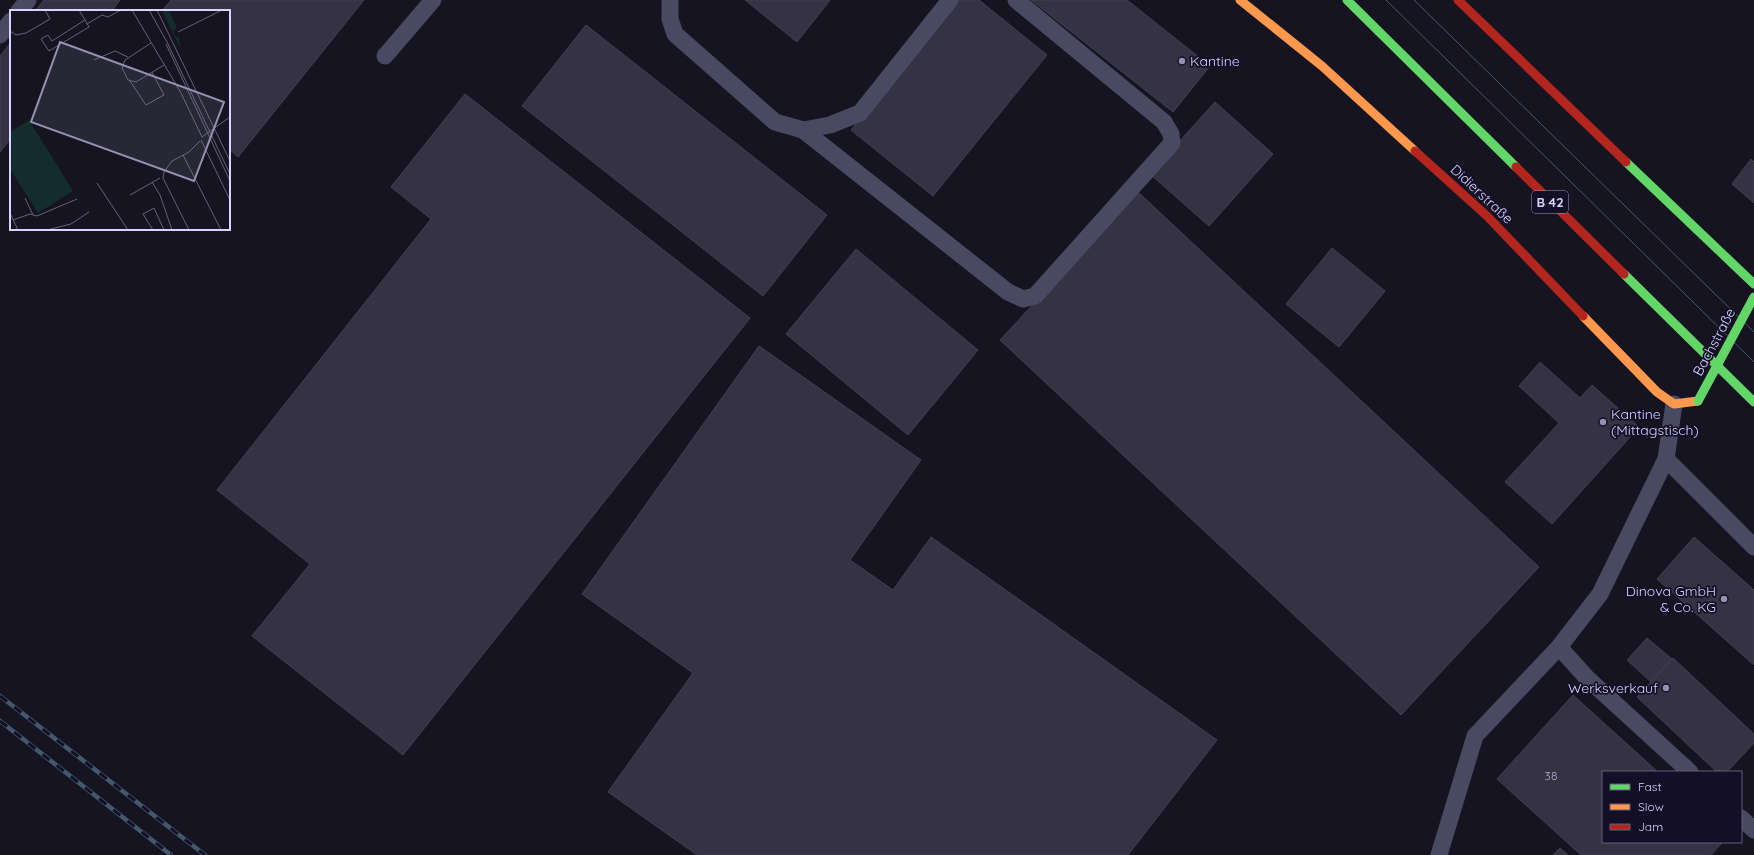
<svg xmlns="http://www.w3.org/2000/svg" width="1754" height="855" font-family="Quicksand,sans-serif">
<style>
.building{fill:#343243;stroke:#433f54}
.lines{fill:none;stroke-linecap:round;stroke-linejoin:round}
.lane{stroke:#4a4962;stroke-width:17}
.fast{stroke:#63d668;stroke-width:9}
.slow{stroke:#ff974d;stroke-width:9}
.jam{stroke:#b3261e;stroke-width:9}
.tram{stroke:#43596b;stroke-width:1}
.rail-casing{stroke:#43596b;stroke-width:4.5}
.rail{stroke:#130f26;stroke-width:3;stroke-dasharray:9;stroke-linecap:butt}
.fast-bridge{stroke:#63d668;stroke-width:9}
.poi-dot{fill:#9591b1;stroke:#130f26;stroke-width:1.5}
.labels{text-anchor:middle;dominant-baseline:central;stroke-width:3.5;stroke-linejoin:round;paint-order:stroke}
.number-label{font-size:12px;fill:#b0acd0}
.shield{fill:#130f26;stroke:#9e99be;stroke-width:1}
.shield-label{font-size:13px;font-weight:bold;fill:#d9d4ff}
.poi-label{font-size:14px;fill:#d9d4ff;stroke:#130f26;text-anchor:start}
.street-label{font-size:14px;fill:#d9d4ff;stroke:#130f26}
.inset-road{fill:none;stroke:#64617a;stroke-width:1}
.view{fill:#9591b1;fill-opacity:0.15;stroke:#9591b1;stroke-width:2}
.inset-edge{fill:none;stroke:#d9d4ff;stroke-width:2}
</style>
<rect width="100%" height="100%" fill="#161421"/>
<!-- building -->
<g class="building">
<path d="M 44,0 L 120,0 L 112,11 L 35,11 Z"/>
<path d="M 171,0 L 364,0 L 238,157 L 229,149 L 229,11 L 162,11 Z"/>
<path d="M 745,0 L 830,0 L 797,42 Z"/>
<path d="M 957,0 L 979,0 L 1047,55 L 933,196 L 851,130 Z"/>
<path d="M 1031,0 L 1127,0 L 1210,66 L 1173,112 Z"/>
<path d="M 586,25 L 827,215 L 763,296 L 522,106 Z"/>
<path d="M 11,42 L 11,138 L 0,152 L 0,56 Z"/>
<path d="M 465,94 L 750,318 L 403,755 L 252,636 L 310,564 L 217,490 L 431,219 L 391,187 Z"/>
<path d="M 1215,102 L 1273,154 L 1209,226 L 1150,174 Z"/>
<path d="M 1751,159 L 1754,162 L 1754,203 L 1732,184 Z"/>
<path d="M 1138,192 L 1539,567 L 1401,715 L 1000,340 Z"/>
<path d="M 1332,248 L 1385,291 L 1339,347 L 1286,304 Z"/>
<path d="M 856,249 L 978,350 L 908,435 L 786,334 Z"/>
<path d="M 759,346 L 921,460 L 850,560 L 893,590 L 931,537 L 1217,740 L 1128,855 L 697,855 L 608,792 L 693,673 L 582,594 Z"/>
<path d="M 1540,362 L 1580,398 L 1592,385 L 1639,427 L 1552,524 L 1505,482 L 1559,423 L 1519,386 Z"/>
<path d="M 1694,537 L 1754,590 L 1754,665 L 1657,579 Z"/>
<path d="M 1647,638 L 1672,659 L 1651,682 L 1627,660 Z"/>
<path d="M 1673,658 L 1754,734 L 1754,743 L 1727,772 L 1717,772 L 1637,697 Z"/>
<path d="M 1573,695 L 1658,772 L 1603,772 L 1603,842 L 1723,842 L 1711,855 L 1581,855 L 1497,779 Z"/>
<path d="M 1560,848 L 1568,855 L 1553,855 Z"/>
</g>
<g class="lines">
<!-- lane -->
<g class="lane">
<path d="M 670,0 L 670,19 L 675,34 L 775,122 L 803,130 L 830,125 L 860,113 L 950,0"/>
<path d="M 19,11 L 28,0"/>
<path d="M 0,35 L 11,21"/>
<path d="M 385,56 L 433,0"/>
<path d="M 803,130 L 1008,292 L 1023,299 L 1035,296 L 1172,143 L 1171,134 L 1164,122 L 1016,0"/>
<path d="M 1674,404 L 1666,459 L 1754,547"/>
<path d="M 1559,647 L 1587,678 L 1690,772"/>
<path d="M 1741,818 L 1754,830"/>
<path d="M 1439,855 L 1475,736 L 1559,647 L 1600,594 L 1666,459"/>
</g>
<!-- fast -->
<g class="fast">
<path d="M 1347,0 L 1516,167"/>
<path d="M 1626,162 L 1754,284"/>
<path d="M 1624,274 L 1754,402"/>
</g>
<!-- slow -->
<g class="slow">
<path d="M 1240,0 L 1322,66 L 1415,151"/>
<path d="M 1583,316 L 1657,392 L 1674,404 L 1698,401"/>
</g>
<!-- jam -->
<g class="jam">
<path d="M 1458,0 L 1626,162"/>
<path d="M 1415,151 L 1487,216 L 1583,316"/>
<path d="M 1516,167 L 1624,274"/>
</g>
<!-- tram -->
<g class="tram">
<path d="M 1386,0 L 1754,362"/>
<path d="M 1414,0 L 1754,332"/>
</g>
<!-- rail casing -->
<g class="rail-casing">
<g id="rail">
<path d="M 0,696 L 205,855"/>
<path d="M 0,721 L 171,855"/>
</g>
</g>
<!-- rail -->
<use href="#rail" class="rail"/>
<!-- fast-bridge -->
<path class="fast-bridge" d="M 1698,401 L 1754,297"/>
</g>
<!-- markers -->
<g class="poi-dot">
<circle cx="1182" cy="61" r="4"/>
<circle cx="1603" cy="422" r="4"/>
<circle cx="1724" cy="599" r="4"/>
<circle cx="1666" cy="688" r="4"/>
</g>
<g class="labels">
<!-- number labels -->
<g class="number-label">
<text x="1551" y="775">38</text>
</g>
<!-- shield labels -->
<rect class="shield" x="1532" y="191" width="36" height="22" rx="3"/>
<g class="shield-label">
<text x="1550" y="202">B 42</text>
</g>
<!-- poi labels -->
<g class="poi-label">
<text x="1190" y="61">Kantine</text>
<text x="1611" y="414">Kantine<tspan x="1611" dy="16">(Mittagstisch)</tspan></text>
<text x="1716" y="591" text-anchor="end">Dinova GmbH<tspan x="1716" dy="16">&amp; Co. KG</tspan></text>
<text x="1658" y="688" text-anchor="end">Werksverkauf</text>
</g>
<!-- street labels -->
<g class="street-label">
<text transform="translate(1482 194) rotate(43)">Didierstraße</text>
<text transform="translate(1714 342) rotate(-62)">Bachstraße</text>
</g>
</g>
<!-- overview -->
<g transform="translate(10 10)">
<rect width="220" height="220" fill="#161421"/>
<path d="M 152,0 L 159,0 L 161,5 L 167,18 L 163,20 L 166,27 L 169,27 L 170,38 ZM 19,110 L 63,181 L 28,203 L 0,159 L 0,122 Z" fill="#132c2d"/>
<path class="inset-road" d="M 52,0 L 68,0M 69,0 L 75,10 L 79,17 L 39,41 L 31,29 L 38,25 L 42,31 L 75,10M 122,0 L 171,83 L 192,127 L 220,107M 139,0 L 157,32 L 220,164M 147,0 L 220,151M 77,14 L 92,5 L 98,7 L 111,0M 0,21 L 6,25 L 16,23 L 40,9 L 35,0M 168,22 L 212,0M 141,33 L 115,50 L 112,58 L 118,70 L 126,72 L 154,55M 156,34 L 220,171M 84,50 L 105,41 L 118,47M 120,71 L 136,95 L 154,85 L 142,62M 191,130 L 220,190M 173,145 L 211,220M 142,172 L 150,185 L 162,220M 87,173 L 118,220M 120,185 L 150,168M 15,188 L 23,205M 0,203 L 8,220M 3,210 L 20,204 L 27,206 L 67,189M 37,220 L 61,214 L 79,202M 143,220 L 133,204 L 144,198 L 154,220M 179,220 L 153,168 L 154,162 L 162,151 L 179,142 L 190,131"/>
<path class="view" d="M 50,32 L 214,92 L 184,171 L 21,112 Z"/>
<rect width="220" height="220" class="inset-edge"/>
</g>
<!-- legend -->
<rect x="1602" y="771" width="140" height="72" fill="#130f26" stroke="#625e7d"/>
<rect x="1610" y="784" width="20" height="6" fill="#63d668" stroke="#625e7d"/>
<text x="1638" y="791" font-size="12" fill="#d9d4ff">Fast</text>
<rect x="1610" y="804" width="20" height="6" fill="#ff974d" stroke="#625e7d"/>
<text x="1638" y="811" font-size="12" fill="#d9d4ff">Slow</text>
<rect x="1610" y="824" width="20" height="6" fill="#b3261e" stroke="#625e7d"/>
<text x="1638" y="831" font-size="12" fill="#d9d4ff">Jam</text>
</svg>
